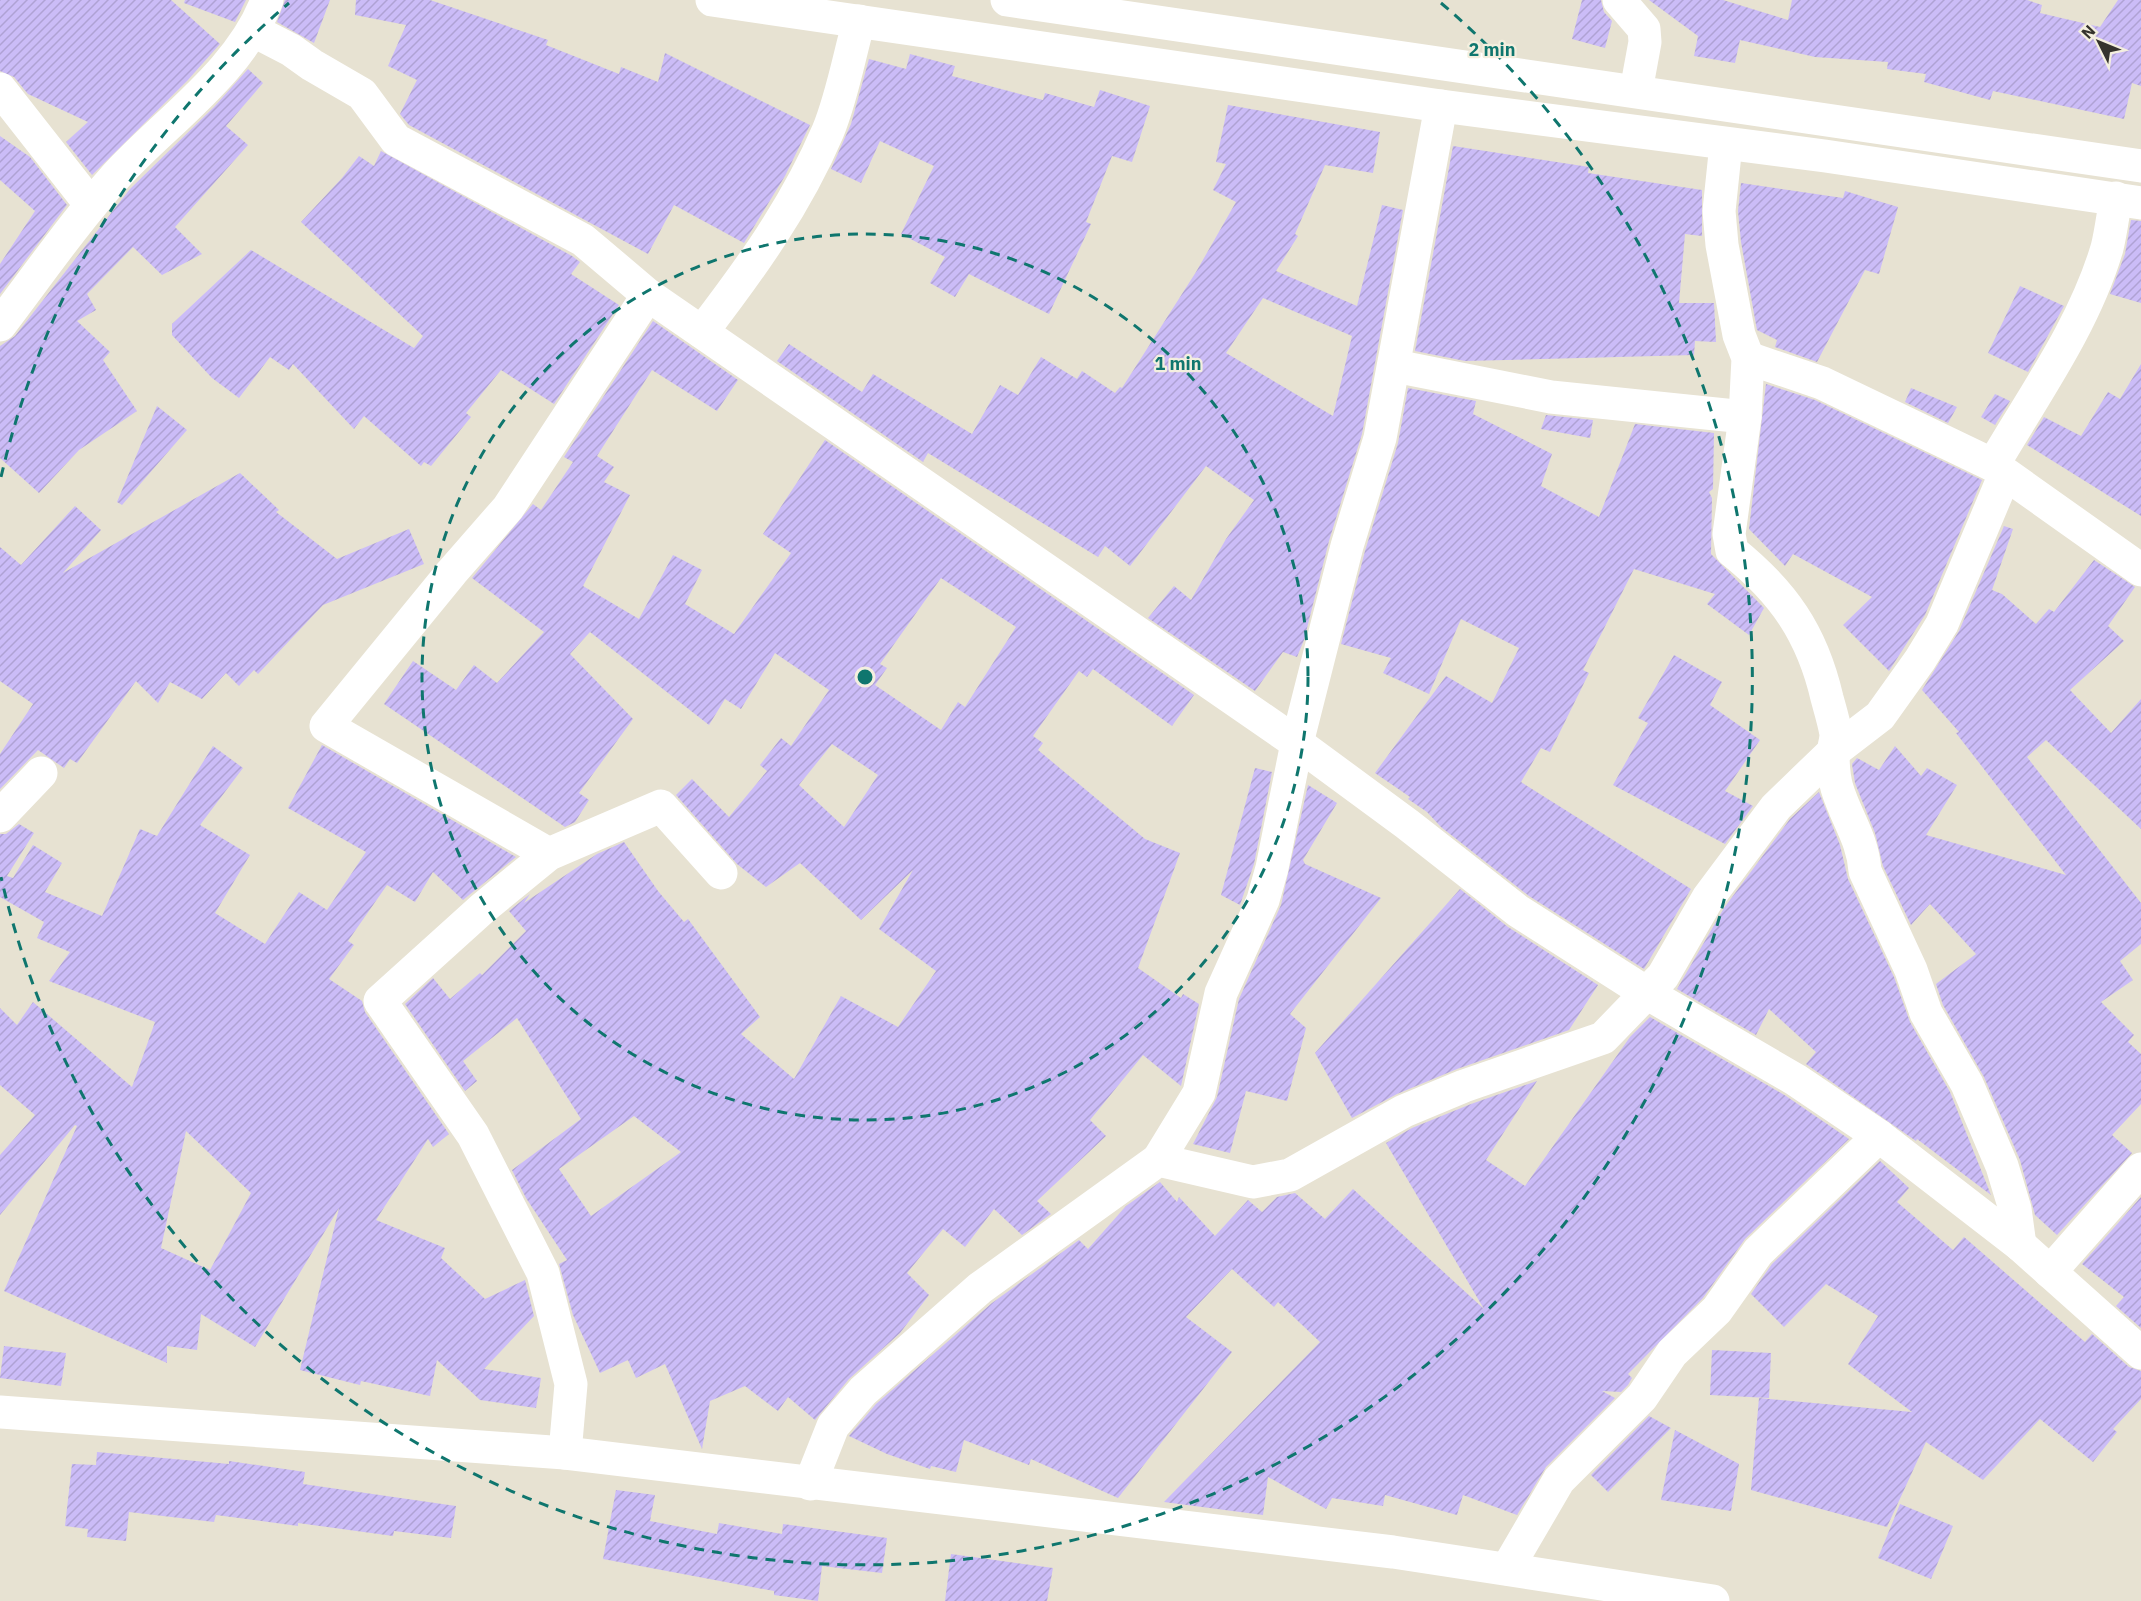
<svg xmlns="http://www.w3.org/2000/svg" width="2141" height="1601" font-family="'IBM Plex Sans',sans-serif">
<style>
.building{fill:url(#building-hatch);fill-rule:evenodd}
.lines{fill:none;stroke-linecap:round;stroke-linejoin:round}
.minor{stroke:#fff;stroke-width:33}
.major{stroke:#fff;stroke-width:33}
.ring{fill:none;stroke:#0f766e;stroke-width:3;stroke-dasharray:10 8}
.centre{fill:#0f766e;stroke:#f4efdf;stroke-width:3}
.ring-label{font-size:18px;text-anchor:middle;font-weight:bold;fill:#0f766e;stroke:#f4efdf;stroke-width:4.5;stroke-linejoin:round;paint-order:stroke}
</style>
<defs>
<pattern id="building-hatch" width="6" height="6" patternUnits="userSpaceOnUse" patternTransform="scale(1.5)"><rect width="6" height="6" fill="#cbbcf7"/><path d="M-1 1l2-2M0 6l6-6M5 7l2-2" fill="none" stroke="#afa2d4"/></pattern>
</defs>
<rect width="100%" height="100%" fill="#e7e2d2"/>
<!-- building -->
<g class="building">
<path d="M 0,0 L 171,0 L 220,44 L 187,81 L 92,175 L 66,142 L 88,122 L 28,94 L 14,77 L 0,71 Z"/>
<path d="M 185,0 L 246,0 L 235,22 L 184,3 Z"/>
<path d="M 285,0 L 330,0 L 314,43 L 277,22 Z"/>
<path d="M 356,0 L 430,0 L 548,40 L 546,45 L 619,74 L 621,67 L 658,82 L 665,53 L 810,125 L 785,176 L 744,243 L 674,205 L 648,254 L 409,125 L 400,114 L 417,80 L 388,66 L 406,25 L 355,15 Z"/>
<path d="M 1582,0 L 1601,0 L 1604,12 L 1612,21 L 1605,48 L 1572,39 Z"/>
<path d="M 1649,0 L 1723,0 L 1788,20 L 1792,0 L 2027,0 L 2042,5 L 2040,13 L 2100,27 L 2118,0 L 2141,0 L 2141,86 L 2132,83 L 2124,119 L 1993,91 L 1990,100 L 1924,82 L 1926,74 L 1887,69 L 1888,62 L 1815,57 L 1740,40 L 1735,63 L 1694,56 L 1698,36 Z"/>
<path d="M 910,54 L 955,66 L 952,76 L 1043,100 L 1045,93 L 1094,107 L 1100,90 L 1150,106 L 1132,162 L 1112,156 L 1086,222 L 1091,224 L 1049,314 L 969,274 L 955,297 L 930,283 L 945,257 L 901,234 L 934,166 L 880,141 L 861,183 L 831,169 L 851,124 L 869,59 L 906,69 Z"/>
<path d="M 248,69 L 263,83 L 226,126 L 248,145 L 175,227 L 202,254 L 162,275 L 133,247 L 87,294 L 96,310 L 77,321 L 110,352 L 103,360 L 137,411 L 79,450 L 39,493 L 0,458 L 0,346 L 15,336 L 130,189 L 214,107 Z"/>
<path d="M 1228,105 L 1380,132 L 1373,173 L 1325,165 L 1295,234 L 1298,236 L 1276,271 L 1357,306 L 1382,205 L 1403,210 L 1362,434 L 1329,541 L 1304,640 L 1297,657 L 1283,652 L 1255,691 L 1148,618 L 1174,586 L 1191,600 L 1226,539 L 1254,500 L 1206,466 L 1130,566 L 1105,546 L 1098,557 L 928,453 L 923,462 L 777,361 L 789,344 L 862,392 L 873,374 L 972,434 L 1000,385 L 1018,395 L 1041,357 L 1077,379 L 1082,371 L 1115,393 L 1120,387 L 1122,388 L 1196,272 L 1236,202 L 1213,190 L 1226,164 L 1216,162 ZM 1263,298 L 1352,336 L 1333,416 L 1226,353 Z"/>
<path d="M 0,136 L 30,157 L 67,205 L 0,294 L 0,264 L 35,211 L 0,180 Z"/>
<path d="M 1453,146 L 1589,167 L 1588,173 L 1702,190 L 1702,236 L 1685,234 L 1679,303 L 1714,303 L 1716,342 L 1695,341 L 1694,355 L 1465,361 L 1415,351 Z"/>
<path d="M 381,151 L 572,256 L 580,262 L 571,274 L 619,305 L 554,404 L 501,370 L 466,413 L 471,417 L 431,466 L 424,462 L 421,466 L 364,416 L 354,429 L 293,364 L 289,370 L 270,357 L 239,398 L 212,378 L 172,335 L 172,324 L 251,250 L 414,348 L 423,336 L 301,222 L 342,178 L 359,156 L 374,166 Z"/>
<path d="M 1741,183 L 1843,198 L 1845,191 L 1898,207 L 1879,274 L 1865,270 L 1817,362 L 1775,347 L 1777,340 L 1757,330 L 1741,242 L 1738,211 Z"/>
<path d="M 2131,220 L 2141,221 L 2141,303 L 2110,294 L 2125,254 Z"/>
<path d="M 2020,286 L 2064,306 L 2028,372 L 1988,353 Z"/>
<path d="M 653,321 L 738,380 L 717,411 L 652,370 L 597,456 L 614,467 L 604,482 L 630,495 L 583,586 L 639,619 L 673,555 L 702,570 L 685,604 L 734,634 L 791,553 L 763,534 L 825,440 L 1194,695 L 1172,726 L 1093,669 L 1087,677 L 1079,671 L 1033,736 L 1043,743 L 1038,750 L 1145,839 L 1180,853 L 1138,968 L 1181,998 L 1183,994 L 1199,1004 L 1181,1086 L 1143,1055 L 1090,1120 L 1106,1136 L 1037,1201 L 1051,1214 L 1022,1235 L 994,1209 L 965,1247 L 943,1229 L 907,1273 L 929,1295 L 900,1333 L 849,1379 L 815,1420 L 788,1397 L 778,1411 L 745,1386 L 710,1401 L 702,1449 L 665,1364 L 636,1378 L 628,1360 L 600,1373 L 573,1315 L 559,1264 L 567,1260 L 526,1198 L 512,1170 L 581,1119 L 517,1018 L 463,1061 L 477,1081 L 465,1091 L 405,1004 L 433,978 L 450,999 L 480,973 L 482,975 L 526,931 L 509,911 L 530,894 L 524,903 L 597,854 L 624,842 L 658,891 L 684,922 L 688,919 L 760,1017 L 741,1034 L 794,1079 L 841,996 L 898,1027 L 936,971 L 879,929 L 913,870 L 861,920 L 800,863 L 766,887 L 737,864 L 676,795 L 692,779 L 729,817 L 767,771 L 760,765 L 781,738 L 791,746 L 829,690 L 775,653 L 741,709 L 725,699 L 709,725 L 590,632 L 570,654 L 633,719 L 579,793 L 589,800 L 575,822 L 565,827 L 384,704 L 413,661 L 456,690 L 474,665 L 497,683 L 544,632 L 472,578 L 533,504 L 541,510 L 573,462 L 564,457 ZM 941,578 L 1016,627 L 965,707 L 958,702 L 941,730 L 875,685 L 887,668 L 880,664 ZM 832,744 L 878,775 L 844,827 L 799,785 ZM 634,1116 L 681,1152 L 591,1216 L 559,1169 Z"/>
<path d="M 2141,364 L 2141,516 L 2027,445 L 2044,417 L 2081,436 L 2108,392 L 2120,399 Z"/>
<path d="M 1766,384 L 1815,400 L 1982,480 L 1925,615 L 1889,671 L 1843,625 L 1872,597 L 1793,554 L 1785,566 L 1749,529 Z"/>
<path d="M 1408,388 L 1476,401 L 1473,414 L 1552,454 L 1541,486 L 1599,517 L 1635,424 L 1714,433 L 1713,489 L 1709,492 L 1712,498 L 1711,554 L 1764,608 L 1749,635 L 1707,604 L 1715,594 L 1634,569 L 1583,670 L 1589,673 L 1550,752 L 1541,748 L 1521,782 L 1691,889 L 1644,969 L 1529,896 L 1441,827 L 1427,812 L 1408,799 L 1410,797 L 1375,773 L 1446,676 L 1492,703 L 1519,648 L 1461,619 L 1429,694 L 1383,673 L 1391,658 L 1341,644 L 1365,551 L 1398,443 Z"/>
<path d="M 1911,388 L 1957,407 L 1948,423 L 1905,402 Z"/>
<path d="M 1995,394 L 2010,401 L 1995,425 L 1981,417 Z"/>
<path d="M 157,406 L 187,430 L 122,505 L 117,502 Z"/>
<path d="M 1546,415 L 1593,420 L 1590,438 L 1541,429 Z"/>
<path d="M 240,473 L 279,510 L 276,512 L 337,559 L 409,529 L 424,564 L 323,605 L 258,674 L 254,670 L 239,686 L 226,673 L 202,699 L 170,682 L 158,703 L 136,681 L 77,763 L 70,759 L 64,768 L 38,750 L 0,789 L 0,754 L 33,704 L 0,681 L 0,547 L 21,565 L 75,506 L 101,530 L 63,573 Z"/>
<path d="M 2004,526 L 2013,529 L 1992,590 L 2002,594 L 2036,624 L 2049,609 L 2054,612 L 2094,560 L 2135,587 L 2108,626 L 2124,641 L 2070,690 L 2111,733 L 2141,699 L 2141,829 L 2046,740 L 2027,757 L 2141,903 L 2141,944 L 2120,961 L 2133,980 L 2101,1002 L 2134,1035 L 2128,1042 L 2141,1054 L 2141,1104 L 2112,1135 L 2132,1153 L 2057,1235 L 2035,1215 L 2020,1160 L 1984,1077 L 1943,1005 L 1936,984 L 1976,954 L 1930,904 L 1911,925 L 1883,866 L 1875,833 L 1855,783 L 1852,764 L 1857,758 L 1879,770 L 1895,746 L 1921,776 L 1927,768 L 1957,785 L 1926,835 L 2066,875 L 1956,733 L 1959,732 L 1922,690 L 1959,631 Z"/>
<path d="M 1674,655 L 1722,682 L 1710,705 L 1760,740 L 1725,791 L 1753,806 L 1725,844 L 1613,785 L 1648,723 L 1638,718 Z"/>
<path d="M 322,745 L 516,857 L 463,900 L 433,872 L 415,902 L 387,885 L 348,941 L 354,945 L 329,979 L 362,1001 L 365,1012 L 449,1134 L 433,1147 L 428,1139 L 376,1220 L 445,1248 L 441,1258 L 485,1299 L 525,1280 L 534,1316 L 484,1369 L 541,1378 L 536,1408 L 480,1400 L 437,1360 L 430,1396 L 361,1381 L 360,1385 L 300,1370 L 339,1208 L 255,1347 L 201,1314 L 197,1350 L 167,1346 L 167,1363 L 4,1291 L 77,1126 L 75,1125 L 0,1215 L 0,1155 L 35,1115 L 0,1085 L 0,1008 L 17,1025 L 33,1002 L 132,1087 L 155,1022 L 49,981 L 70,952 L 37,938 L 44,922 L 0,897 L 0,834 L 6,834 L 19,824 L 34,833 L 7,876 L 13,878 L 33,845 L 62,863 L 45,892 L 102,916 L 140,829 L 157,836 L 213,746 L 243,768 L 200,825 L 250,855 L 215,913 L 265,944 L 299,892 L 327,910 L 366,852 L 288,808 ZM 186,1131 L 251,1193 L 210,1270 L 161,1248 Z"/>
<path d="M 1255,768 L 1272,772 L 1254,864 L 1240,905 L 1221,895 Z"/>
<path d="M 1308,785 L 1337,803 L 1303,860 L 1305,864 L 1381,898 L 1290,1014 L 1306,1028 L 1287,1101 L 1246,1091 L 1230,1153 L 1193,1144 L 1217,1097 L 1239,999 L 1281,905 Z"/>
<path d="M 1819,792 L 1840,845 L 1848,879 L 1894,977 L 1910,1022 L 1950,1092 L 1991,1195 L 1917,1139 L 1916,1141 L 1806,1064 L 1816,1052 L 1769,1009 L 1756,1035 L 1677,989 L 1724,908 L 1790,819 Z"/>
<path d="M 1460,889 L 1508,927 L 1598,985 L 1569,1030 L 1457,1069 L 1397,1094 L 1352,1118 L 1315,1053 Z"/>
<path d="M 1650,1017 L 1786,1096 L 1849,1139 L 1745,1239 L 1703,1298 L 1628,1374 L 1632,1378 L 1628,1385 L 1621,1392 L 1602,1391 L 1615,1398 L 1546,1467 L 1517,1515 L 1463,1495 L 1457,1515 L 1385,1495 L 1383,1506 L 1332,1498 L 1326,1509 L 1268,1477 L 1263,1515 L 1164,1502 L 1320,1342 L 1278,1302 L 1274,1307 L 1232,1269 L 1186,1317 L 1232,1352 L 1118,1498 L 1031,1459 L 1029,1465 L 964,1440 L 956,1472 L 931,1466 L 930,1469 L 887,1454 L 849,1436 L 876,1404 L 992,1303 L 1079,1240 L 1088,1249 L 1126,1206 L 1160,1182 L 1177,1202 L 1179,1197 L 1215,1236 L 1248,1200 L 1262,1212 L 1277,1197 L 1295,1193 L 1325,1219 L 1353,1189 L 1484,1309 L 1386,1143 L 1412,1128 L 1471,1104 L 1537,1081 L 1486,1160 L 1525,1186 L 1630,1037 Z"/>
<path d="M 1880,1161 L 1909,1188 L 1897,1202 L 1953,1250 L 1964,1237 L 2085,1342 L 2092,1334 L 2129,1367 L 2141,1371 L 2141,1399 L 2113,1429 L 2117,1432 L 2093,1462 L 2040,1419 L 1983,1480 L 1926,1442 L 1887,1527 L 1751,1490 L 1759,1398 L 1912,1412 L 1848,1364 L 1878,1316 L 1826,1284 L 1784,1327 L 1751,1294 L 1772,1264 Z"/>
<path d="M 2141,1197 L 2141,1328 L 2116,1306 L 2124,1297 L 2082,1264 Z"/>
<path d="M 4,1346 L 66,1353 L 61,1386 L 0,1378 Z"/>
<path d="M 1712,1350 L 1771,1353 L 1769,1398 L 1710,1395 Z"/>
<path d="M 1649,1416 L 1671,1428 L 1608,1492 L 1591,1475 Z"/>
<path d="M 1675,1430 L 1739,1464 L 1731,1511 L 1661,1500 Z"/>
<path d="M 97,1452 L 229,1464 L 229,1461 L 305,1472 L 303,1484 L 456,1506 L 451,1538 L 394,1531 L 393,1536 L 298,1523 L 298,1526 L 216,1515 L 214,1522 L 129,1512 L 126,1541 L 87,1537 L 88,1529 L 65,1526 L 72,1464 L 96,1465 Z"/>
<path d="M 616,1490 L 655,1495 L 650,1521 L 717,1534 L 719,1523 L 782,1534 L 783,1524 L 887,1538 L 882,1573 L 822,1566 L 818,1601 L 774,1595 L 774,1591 L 603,1559 Z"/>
<path d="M 1900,1504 L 1953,1526 L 1931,1579 L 1878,1558 Z"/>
<path d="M 951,1554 L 1053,1568 L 1047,1601 L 945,1601 Z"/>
</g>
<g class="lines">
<!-- minor -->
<g class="minor">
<path d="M 1619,0 L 1644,29 L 1645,42 L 1636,91"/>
<path d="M 254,31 L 291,50 L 312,65 L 362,94 L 396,140 L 583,240 L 648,295 L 1297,743 L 1407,824 L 1518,911 L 1645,992 L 1796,1080 L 1879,1136 L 2020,1245 L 2141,1353"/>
<path d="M 0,89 L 91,205"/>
<path d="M 1726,144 L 1719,211 L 1722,245 L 1739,335 L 1748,358 L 1745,417 L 1729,534 L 1732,551 C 1783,592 1812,633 1827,698 C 1830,709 1834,722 1836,734 C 1836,740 1834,746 1833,752 C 1833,763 1834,778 1837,788 C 1846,818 1863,839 1865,871 L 1911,970 L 1926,1013 L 1967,1084 L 2002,1166 L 2015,1209 L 2020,1245"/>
<path d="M 0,325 C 38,275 74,223 116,176 C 165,122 241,71 267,0"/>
<path d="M 702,332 C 751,268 796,206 828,131 C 842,97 849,57 859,21"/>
<path d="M 1748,358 L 1822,383 L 1993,465 L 2141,570"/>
<path d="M 1395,366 L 1551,397 L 1745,417"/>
<path d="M 1993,465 C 2034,395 2084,326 2107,248 C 2111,232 2113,214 2116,198"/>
<path d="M 0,816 L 41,773"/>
<path d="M 549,854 L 326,726 L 452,572 L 508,508 L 648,295"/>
<path d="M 1158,1160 L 1199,1093 L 1221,993 L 1263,900 L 1272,868 L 1297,743 L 1347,546 L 1380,438 L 1441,106"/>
<path d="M 2050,1272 L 2141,1169"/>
<path d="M 0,1412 L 565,1453 L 1393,1552 L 1713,1601"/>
<path d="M 565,1453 L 571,1384 L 543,1273 L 473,1135 L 380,1001 L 483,908 L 549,854 L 661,806 L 721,873"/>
<path d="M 810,1484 L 833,1426 L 863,1391 L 980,1288 L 1158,1160 L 1253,1182 L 1290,1175 L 1404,1111 L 1464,1086 L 1603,1038 L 1663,976 L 1708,898 L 1776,807 L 1833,752 L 1880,716 L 1920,660 L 1942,624 L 2005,474"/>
<path d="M 1507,1569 L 1559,1480 L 1642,1397 L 1672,1353 L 1717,1310 L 1758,1252 L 1879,1136"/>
</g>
<!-- major -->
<g class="major">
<path d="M 712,0 L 1441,106 L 1825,156 L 2141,203"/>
<path d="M 1007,0 L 2141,166"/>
</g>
</g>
<!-- distance rings -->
<g class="ring">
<circle cx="865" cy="677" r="443"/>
<path d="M1 477A887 887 0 0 1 289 3M1441 3A887 887 0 1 1 1 877"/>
</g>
<circle cx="865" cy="677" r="9" class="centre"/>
<g class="ring-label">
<text x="1492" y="56">2 min</text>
<text x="1178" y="370">1 min</text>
</g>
<!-- north arrow -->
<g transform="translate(2099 42) rotate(313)" stroke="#f4efdf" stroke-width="4.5" paint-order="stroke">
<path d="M0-4.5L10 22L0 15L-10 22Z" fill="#35332d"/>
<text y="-9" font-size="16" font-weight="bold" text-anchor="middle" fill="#35332d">N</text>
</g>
</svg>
